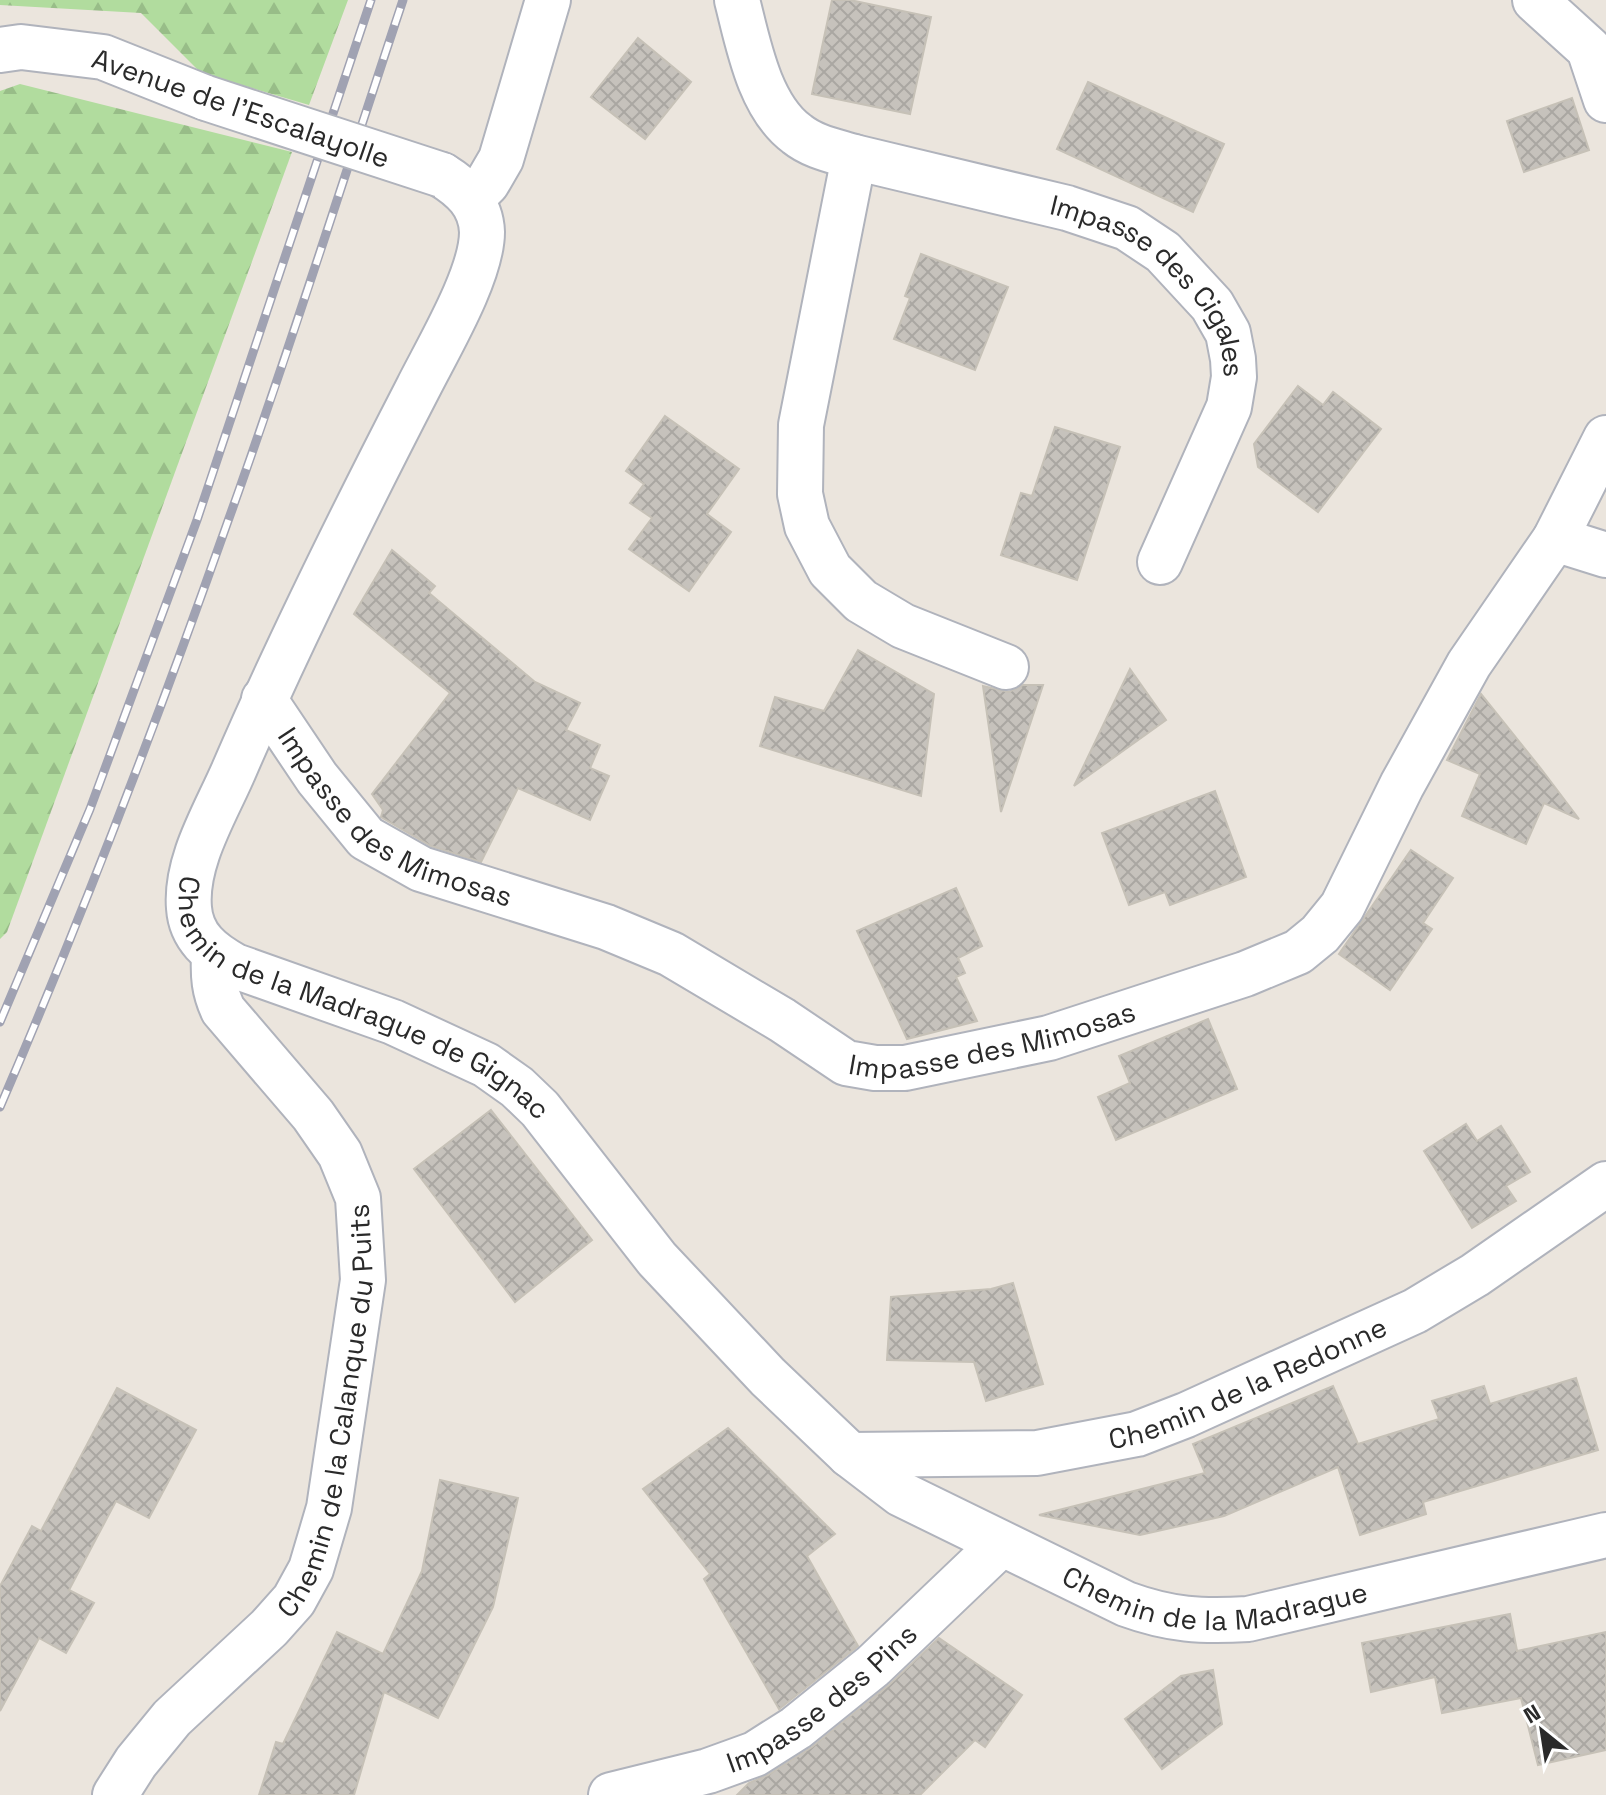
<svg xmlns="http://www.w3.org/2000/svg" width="1606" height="1795" font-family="'Space Grotesk',sans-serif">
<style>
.forest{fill:url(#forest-firs)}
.building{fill:url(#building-cross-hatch);stroke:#c6c1b7;stroke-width:2}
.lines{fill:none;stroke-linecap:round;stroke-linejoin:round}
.minor-casing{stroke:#b0b3bc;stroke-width:48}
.minor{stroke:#fff;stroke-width:44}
.rail-casing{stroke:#a0a2b2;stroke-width:9}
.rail{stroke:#fff;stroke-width:6;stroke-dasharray:18;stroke-linecap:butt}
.minor-bridge-casing{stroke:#b0b3bc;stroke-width:48;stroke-linecap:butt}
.minor-bridge{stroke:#fff;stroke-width:44}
.labels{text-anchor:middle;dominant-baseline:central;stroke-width:7;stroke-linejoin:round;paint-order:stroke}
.street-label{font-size:28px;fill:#2a2a2a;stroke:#fff}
</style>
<defs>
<pattern id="forest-firs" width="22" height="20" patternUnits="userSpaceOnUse" patternTransform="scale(2)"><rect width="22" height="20" fill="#b1dc9e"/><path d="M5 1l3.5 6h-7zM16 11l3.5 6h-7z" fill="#98bd88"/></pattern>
<pattern id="building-cross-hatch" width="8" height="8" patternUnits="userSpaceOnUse" patternTransform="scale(2)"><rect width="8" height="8" fill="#c6c2bc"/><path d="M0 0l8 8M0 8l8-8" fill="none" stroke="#aaa7a2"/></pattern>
</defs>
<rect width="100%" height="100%" fill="#ebe5dd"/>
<!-- forest -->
<g class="forest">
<path d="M 0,0 L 348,0 L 309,105 L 201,73 L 141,13 L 0,5 Z"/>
<path d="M 20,84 L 292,152 L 7,932 L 0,939 L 0,91 Z"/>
</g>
<!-- building -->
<g class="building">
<path d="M 832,0 L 850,0 L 931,17 L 910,114 L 812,94 Z"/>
<path d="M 638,38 L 691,82 L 645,139 L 591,97 Z"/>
<path d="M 1088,82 L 1224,144 L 1193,212 L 1057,149 Z"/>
<path d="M 1572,98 L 1589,150 L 1524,172 L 1507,121 Z"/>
<path d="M 921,254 L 1008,287 L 975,370 L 894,339 L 910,298 L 905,296 Z"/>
<path d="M 1298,386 L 1323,405 L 1333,392 L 1381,429 L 1318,512 L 1258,467 L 1254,444 Z"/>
<path d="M 665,416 L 739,469 L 707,514 L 731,532 L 689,591 L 629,549 L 652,518 L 630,503 L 644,484 L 626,471 Z"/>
<path d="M 1055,427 L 1120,447 L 1077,580 L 1001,555 L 1021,493 L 1032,496 Z"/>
<path d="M 392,550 L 435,586 L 429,593 L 535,682 L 580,703 L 566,730 L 600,745 L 590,768 L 609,776 L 590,820 L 518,788 L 481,862 L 431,846 L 381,817 L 383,810 L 372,794 L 450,693 L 354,614 Z"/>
<path d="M 858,650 L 934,694 L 921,796 L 760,746 L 775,697 L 824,711 Z"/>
<path d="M 1130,669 L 1166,720 L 1074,786 Z"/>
<path d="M 1023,685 L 1043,685 L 1001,812 L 983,686 L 1009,692 Z"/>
<path d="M 1481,694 L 1542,770 L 1579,819 L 1544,803 L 1526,844 L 1462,816 L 1480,774 L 1447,760 Z"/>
<path d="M 1215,791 L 1246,877 L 1170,905 L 1165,892 L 1129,905 L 1102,833 Z"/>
<path d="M 1411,850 L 1453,878 L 1423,923 L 1432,929 L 1390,990 L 1339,954 Z"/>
<path d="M 956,888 L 982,946 L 958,958 L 965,973 L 956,977 L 977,1021 L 907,1039 L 857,931 Z"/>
<path d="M 1208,1019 L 1237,1089 L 1116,1140 L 1098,1097 L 1130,1083 L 1119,1056 Z"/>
<path d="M 491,1110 L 592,1240 L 515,1302 L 414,1169 Z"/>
<path d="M 1466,1124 L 1477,1141 L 1501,1126 L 1530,1172 L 1506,1186 L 1516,1201 L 1472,1228 L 1424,1151 Z"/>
<path d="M 1013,1283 L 1043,1384 L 986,1401 L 974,1362 L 887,1360 L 891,1297 L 991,1289 Z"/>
<path d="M 1576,1378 L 1598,1450 L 1423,1502 L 1426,1514 L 1360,1535 L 1338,1467 L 1224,1516 L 1140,1535 L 1039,1515 L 1205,1473 L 1193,1444 L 1333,1386 L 1358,1444 L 1439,1419 L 1432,1401 L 1484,1386 L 1490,1404 Z"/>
<path d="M 117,1388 L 196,1430 L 149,1518 L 116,1501 L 69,1590 L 94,1603 L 66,1653 L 39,1638 L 0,1711 L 0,1586 L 32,1526 L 41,1531 Z"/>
<path d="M 728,1428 L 835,1534 L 807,1556 L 858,1646 L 779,1709 L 704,1579 L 710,1574 L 643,1489 Z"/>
<path d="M 440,1480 L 518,1498 L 493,1607 L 438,1718 L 384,1692 L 354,1795 L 259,1795 L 276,1742 L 283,1744 L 337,1632 L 383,1654 L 422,1571 Z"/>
<path d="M 1510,1614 L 1517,1651 L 1606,1632 L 1606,1750 L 1538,1765 L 1521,1698 L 1442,1713 L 1435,1677 L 1371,1692 L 1362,1643 Z"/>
<path d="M 939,1638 L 1022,1695 L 985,1747 L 975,1740 L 920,1795 L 737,1795 L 749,1783 L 768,1775 L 812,1747 L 889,1685 Z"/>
<path d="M 1213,1670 L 1222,1724 L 1162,1769 L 1125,1719 L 1181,1676 Z"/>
</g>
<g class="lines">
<!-- minor casing -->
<g class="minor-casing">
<g id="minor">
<path id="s1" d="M 737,0 C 748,43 759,106 797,134 C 813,147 835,151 854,157 L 1067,208 L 1127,228 L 1163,252 L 1212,305 L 1228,333 L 1233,359 L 1234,377 L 1229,407 L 1160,562"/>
<path d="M 1535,0 L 1589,49 L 1606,100"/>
<path d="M 0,50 L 21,47 L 103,57 L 206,98"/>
<path d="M 854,157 L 801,425 L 800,494 L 807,526 L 830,570 L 861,601 L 903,626 L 1006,667"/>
<path id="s2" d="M 442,175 C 463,188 481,204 482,232 C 482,275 438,348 418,388 C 353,514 290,640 234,770 C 216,812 185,861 189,908 C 191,937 211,953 235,966 L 393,1022 L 486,1065 L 517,1087 L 540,1109 L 657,1259 L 768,1377 L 850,1455 L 901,1494 L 1126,1604 C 1170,1620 1202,1622 1248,1619 L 1606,1535"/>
<path d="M 471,199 L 487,183 L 501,159 L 548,0"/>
<path d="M 1555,539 L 1606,555"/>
<path id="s3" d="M 264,699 L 317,778 L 366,838 L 421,869 L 606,927 L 671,954 L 782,1020 L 846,1063 L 875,1068 L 905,1068 L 1049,1038 L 1245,974 L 1298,952 L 1320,934 L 1342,907 L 1402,785 L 1469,664 L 1555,539 L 1606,438"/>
<path id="s4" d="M 850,1455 L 1037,1453 L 1137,1434 L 1186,1415 L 1415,1311 L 1475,1275 L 1606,1184"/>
<path id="s5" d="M 115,1795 L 136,1762 L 172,1718 L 269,1628 L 294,1600 L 311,1569 L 329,1508 L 363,1280 L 358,1198 L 340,1154 L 313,1115 L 223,1010 C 214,991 213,976 214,955"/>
<path id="s6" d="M 611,1795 L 708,1771 L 755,1754 L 796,1728 L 873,1666 L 1001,1544"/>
</g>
</g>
<!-- minor -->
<use href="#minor" class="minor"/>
<!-- rail casing -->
<g class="rail-casing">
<g id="rail">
<path d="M 0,1022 L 90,809 L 197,520 L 371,0"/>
<path d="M 0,1107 C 83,914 158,719 228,521 C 290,349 345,174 403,0"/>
</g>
</g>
<!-- rail -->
<use href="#rail" class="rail"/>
<!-- minor-bridge casing -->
<g class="minor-bridge-casing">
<path id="minor-bridge" d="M 206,98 L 442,175"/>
</g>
<!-- minor-bridge -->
<use href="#minor-bridge" class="minor-bridge"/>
</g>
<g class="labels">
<!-- street labels -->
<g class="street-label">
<text transform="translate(241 108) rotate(19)">Avenue de l'Escalayolle</text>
<text stroke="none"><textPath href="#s1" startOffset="550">Impasse des Cigales</textPath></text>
<text stroke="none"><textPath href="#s3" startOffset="184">Impasse des Mimosas</textPath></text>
<text stroke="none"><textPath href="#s2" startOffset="1010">Chemin de la Madrague de Gignac</textPath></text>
<text stroke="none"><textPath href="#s3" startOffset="856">Impasse des Mimosas</textPath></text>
<text stroke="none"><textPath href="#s4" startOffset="410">Chemin de la Redonne</textPath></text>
<text stroke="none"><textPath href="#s5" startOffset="460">Chemin de la Calanque du Puits</textPath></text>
<text stroke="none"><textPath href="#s2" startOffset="2100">Chemin de la Madrague</textPath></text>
<text stroke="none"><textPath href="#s6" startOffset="236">Impasse des Pins</textPath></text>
</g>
</g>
<!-- north arrow -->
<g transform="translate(1542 1731) rotate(330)" stroke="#ffffff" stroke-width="6" paint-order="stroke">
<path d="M0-6L14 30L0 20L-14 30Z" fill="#2a2a2a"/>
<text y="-12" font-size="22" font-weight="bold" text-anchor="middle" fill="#2a2a2a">N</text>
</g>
</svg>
